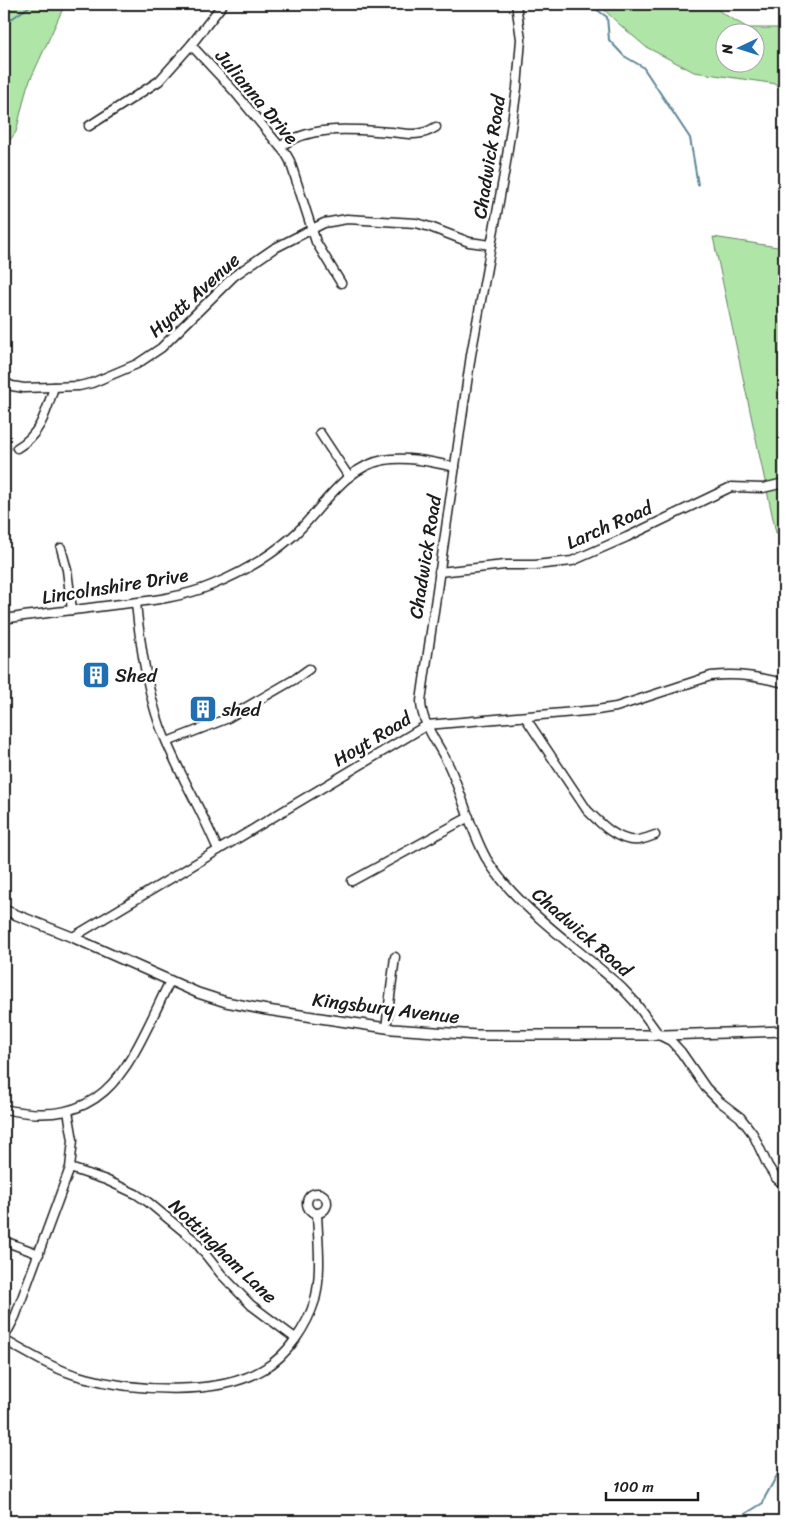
<svg xmlns="http://www.w3.org/2000/svg" width="788" height="1525" font-family="Sriracha,sans-serif">
<style>
.green{fill:#afe5a7;stroke:#668062;fill-rule:evenodd}
.lines{fill:none;stroke-linecap:round;stroke-linejoin:round}
.stream{stroke:#5d8597;stroke-width:2}
.minor-casing{stroke:#1c1c1c;stroke-width:11}
.major-casing{stroke:#1c1c1c;stroke-width:12}
.minor{stroke:#fff;stroke-width:8}
.major{stroke:#fff;stroke-width:9}
.labels{text-anchor:middle;dominant-baseline:central;stroke-width:5;stroke-linejoin:round;paint-order:stroke}
.street-label{font-size:19px;fill:#1c1c1c;stroke:#fff}
.poi-label{font-size:19px;fill:#1c1c1c;stroke:#fff;text-anchor:start}
</style>
<rect width="100%" height="100%" fill="#fff"/>
<filter id="ink" filterUnits="userSpaceOnUse"><feTurbulence type="fractalNoise" baseFrequency=".02" numOctaves="2"/><feDisplacementMap in="SourceGraphic" scale="10" xChannelSelector="R" yChannelSelector="G"/><feConvolveMatrix kernelMatrix="1 2 1 2 8 2 1 2 1" color-interpolation-filters="sRGB"/></filter>
<g filter="url(#ink)">
<!-- green -->
<g class="green">
<path d="M 12,4 L 65,4 L 27,87 L 16,132 L 4,148 L 4,17 Z"/>
<path d="M 598,4 L 712,4 L 722,13 L 748,28 L 784,28 L 784,85 L 694,72 L 646,47 L 619,24 ZM 726,32 L 756,32 L 756,62 L 726,62 Z"/>
<path d="M 713,237 L 784,248 L 784,531 L 776,533 Z"/>
</g>
<g class="lines">
<!-- stream -->
<g class="stream">
<path d="M 589,4 L 607,17 L 609,40 L 624,56 L 643,67 L 690,138 L 698,185"/>
<path d="M 4,24 L 30,6 L 36,4"/>
<path d="M 738,1521 L 745,1514 L 763,1503 L 765,1497 L 784,1463"/>
</g>
<!-- minor casing -->
<g class="minor-casing">
<g id="minor">
<path d="M 516,4 L 521,39 L 517,88 L 505,169 L 471,355 L 421,701 C 421,724 440,746 449,766 C 463,796 470,829 486,858 C 516,908 579,948 622,988 L 635,1002 L 659,1035 L 671,1041 L 681,1052 L 706,1088 L 719,1101 L 740,1117 L 747,1126 L 753,1134 L 768,1166 L 776,1178 L 784,1185"/>
<path d="M 191,45 L 234,91 L 286,154 L 290,161 L 316,242 L 341,283"/>
<path d="M 89,126 L 159,81 L 191,45 L 223,4"/>
<path d="M 281,146 C 312,124 356,130 391,132 C 409,134 420,137 436,127"/>
<path d="M 4,253 L 6,259 L 4,264"/>
<path d="M 4,382 L 12,386 L 24,388 L 79,386 L 92,383 L 137,364 L 161,348 L 234,276 L 273,249 L 324,223 L 347,219 L 416,223 L 430,227 L 469,242 L 491,245"/>
<path d="M 320,433 L 349,477"/>
<path d="M 17,448 C 41,434 46,412 54,387"/>
<path d="M 61,548 L 67,570 L 72,610"/>
<path d="M 439,572 L 505,565 L 535,565 L 572,561 L 627,537 L 731,487 L 763,488 L 784,483"/>
<path d="M 136,603 C 140,644 146,686 160,726 C 176,769 201,808 218,850"/>
<path d="M 4,619 C 40,613 76,610 113,605 C 147,601 181,598 212,585 C 242,573 269,557 293,536 C 322,510 343,467 384,460 C 408,456 432,462 455,467"/>
<path d="M 525,717 L 587,810 C 600,823 619,843 639,840 C 644,839 650,837 655,835"/>
<path d="M 167,742 L 226,719 L 295,679 L 309,669"/>
<path d="M 352,881 L 469,817"/>
<path d="M 73,937 L 427,725 L 597,710 L 616,707 L 711,676 C 739,673 758,677 784,683"/>
<path d="M 386,1028 L 395,957"/>
<path d="M 4,1109 C 111,1133 131,1059 170,981"/>
<path d="M 70,1168 L 106,1180 L 136,1194 L 148,1202 L 194,1240 L 221,1274 L 251,1305 L 295,1338"/>
<circle cx="317" cy="1203" r="10"/>
<path d="M 4,1241 L 39,1254"/>
<path d="M 4,1338 L 15,1317 L 70,1168 L 73,1140 L 68,1111"/>
<path d="M 4,1340 C 29,1354 55,1370 82,1377 C 133,1391 218,1397 264,1369 C 288,1355 307,1326 315,1300 C 322,1273 318,1241 317,1213"/>
</g>
</g>
<!-- major casing -->
<g class="major-casing">
<path id="major" d="M 4,910 L 72,937 L 198,993 L 226,1002 L 267,1010 L 393,1029 L 477,1035 L 665,1035 L 784,1031"/>
</g>
<!-- minor -->
<use href="#minor" class="minor"/>
<!-- major -->
<use href="#major" class="major"/>
</g>
</g>
<!-- icons -->
<defs>
<g id="building-square" transform="scale(1.4375)"><rect x="-9" y="-9" width="18" height="18" rx="4" fill="#1f6fb2" stroke="#fff"/><path d="M-4-6H4V6H1V3H-1V6H-4ZM-2.5-4.3h1.7v1.8h-1.7ZM.8-4.3h1.7v1.8H.8ZM-2.5-1h1.7V.8h-1.7ZM.8-1h1.7V.8H.8Z" fill="#fff"/></g>
</defs>
<g fill-rule="evenodd">
<use href="#building-square" x="96" y="675"/>
<use href="#building-square" x="203" y="709"/>
</g>
<g class="labels">
<!-- street labels -->
<g class="street-label">
<text transform="translate(257 97) rotate(50)">Julianna Drive</text>
<text transform="translate(489 157) rotate(-81)">Chadwick Road</text>
<text transform="translate(194 295) rotate(-42)">Hyatt Avenue</text>
<text transform="translate(609 525) rotate(-24)">Larch Road</text>
<text transform="translate(425 557) rotate(-81)">Chadwick Road</text>
<text transform="translate(115 586) rotate(-9)">Lincolnshire Drive</text>
<text transform="translate(372 739) rotate(-31)">Hoyt Road</text>
<text transform="translate(582 932) rotate(41)">Chadwick Road</text>
<text transform="translate(386 1008) rotate(7)">Kingsbury Avenue</text>
<text transform="translate(223 1251) rotate(44)">Nottingham Lane</text>
</g>
<!-- poi labels -->
<g class="poi-label">
<text x="115" y="675">Shed</text>
<text x="222" y="709">shed</text>
</g>
</g>
<!-- margin -->
<rect width="788" height="1525" fill="none" stroke="#fff" stroke-width="20"/>
<rect x="10" y="10" width="768" height="1505" fill="none" stroke="#1c1c1c" stroke-width="2" filter="url(#ink)"/>
<!-- north arrow -->
<g transform="translate(740 48) rotate(266)"><circle r="24" fill="#ffffff" stroke="#a4a4a4"/>
<path d="M0-4L9 19L0 12L-9 19Z" fill="#1f6fb2"/>
<text y="-8" font-size="14" font-weight="bold" text-anchor="middle" fill="#1c1c1c">N</text>
</g>
<!-- scale -->
<path d="M606 1492v8h92v-8" fill="none" stroke="#1c1c1c" stroke-width="2.5"/>
<text x="613" y="1492" font-size="15" fill="#1c1c1c" stroke="#ffffff" stroke-width="4" paint-order="stroke">100 m</text>
</svg>
